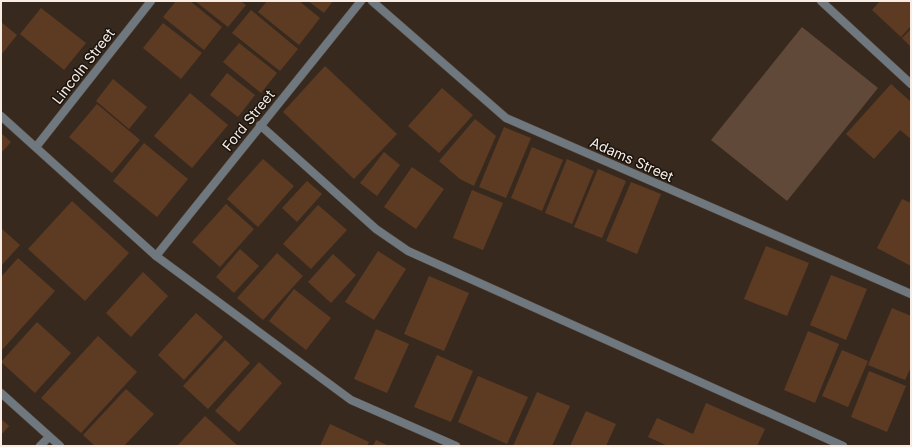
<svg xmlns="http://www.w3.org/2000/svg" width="912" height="447" font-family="Inter,sans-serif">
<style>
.green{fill:#614939}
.building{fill:#5d3b22}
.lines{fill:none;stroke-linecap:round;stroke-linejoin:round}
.street-casing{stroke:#53443a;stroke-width:9}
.street{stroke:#6f787e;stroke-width:8}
.labels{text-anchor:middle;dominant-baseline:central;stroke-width:3;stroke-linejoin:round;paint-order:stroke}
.street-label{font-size:14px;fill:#f7ede5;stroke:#1a130e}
</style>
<rect width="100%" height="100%" fill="#38291e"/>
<!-- green -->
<path class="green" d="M 802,27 L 878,88 L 787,201 L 711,140 Z"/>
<!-- building -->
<g class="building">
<path d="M 176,1 L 190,1 L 222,27 L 204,50 L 163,17 Z"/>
<path d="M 195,1 L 240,1 L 246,5 L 228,27 Z"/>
<path d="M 267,1 L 299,1 L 320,18 L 299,45 L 258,12 Z"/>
<path d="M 308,1 L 333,1 L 324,13 Z"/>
<path d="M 880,1 L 911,1 L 911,26 L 901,37 L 872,10 Z"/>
<path d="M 41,8 L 86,43 L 64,70 L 20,34 Z"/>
<path d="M 251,10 L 298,49 L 280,71 L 232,33 Z"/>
<path d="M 1,22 L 17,35 L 1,55 Z"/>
<path d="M 163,23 L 202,53 L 181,79 L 143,48 Z"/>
<path d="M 911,29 L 911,47 L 902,38 Z"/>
<path d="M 239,43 L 277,73 L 261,93 L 223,62 Z"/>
<path d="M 325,66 L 397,134 L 354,179 L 283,112 Z"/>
<path d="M 227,73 L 255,95 L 238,117 L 210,95 Z"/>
<path d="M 113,79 L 147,107 L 129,129 L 96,101 Z"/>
<path d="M 891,84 L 911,102 L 911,139 L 900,130 L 874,159 L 846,134 Z"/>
<path d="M 442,88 L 473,115 L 439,153 L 408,126 Z"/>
<path d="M 190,93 L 228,125 L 192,168 L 154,136 Z"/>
<path d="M 97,104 L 140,140 L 112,173 L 69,137 Z"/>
<path d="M 475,119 L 496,136 L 474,186 L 460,179 L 439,161 Z"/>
<path d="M 504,127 L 531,138 L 506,198 L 479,187 Z"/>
<path d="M 1,133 L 11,142 L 1,153 Z"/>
<path d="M 144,143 L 188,179 L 157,217 L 113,181 Z"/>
<path d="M 532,147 L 563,160 L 542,211 L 511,198 Z"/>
<path d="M 384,152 L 400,165 L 377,196 L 360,183 Z"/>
<path d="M 263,159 L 294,186 L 258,227 L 227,199 Z"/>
<path d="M 567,159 L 594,171 L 572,224 L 545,213 Z"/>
<path d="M 412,167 L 444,189 L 416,229 L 384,207 Z"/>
<path d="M 598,169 L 626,181 L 602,238 L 574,227 Z"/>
<path d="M 307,181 L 322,194 L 297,222 L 282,208 Z"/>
<path d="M 631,182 L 661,194 L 637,254 L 606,241 Z"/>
<path d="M 472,190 L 503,203 L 483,250 L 453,238 Z"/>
<path d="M 902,199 L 911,203 L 911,266 L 877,248 Z"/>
<path d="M 72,201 L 129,253 L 85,301 L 28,249 Z"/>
<path d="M 226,204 L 254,229 L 220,267 L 192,242 Z"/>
<path d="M 318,205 L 347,230 L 311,269 L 283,244 Z"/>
<path d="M 1,228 L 20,245 L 1,266 Z"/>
<path d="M 766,246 L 809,263 L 787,316 L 744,299 Z"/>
<path d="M 240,249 L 259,266 L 234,293 L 216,277 Z"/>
<path d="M 378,251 L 406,269 L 374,320 L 345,302 Z"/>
<path d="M 277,253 L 303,276 L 263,320 L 237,298 Z"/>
<path d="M 333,254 L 356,275 L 331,303 L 308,282 Z"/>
<path d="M 18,258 L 55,291 L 1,351 L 1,277 Z"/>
<path d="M 143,272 L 168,296 L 131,337 L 106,313 Z"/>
<path d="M 831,275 L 867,289 L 846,340 L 810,325 Z"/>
<path d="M 429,276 L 469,293 L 444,351 L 404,334 Z"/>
<path d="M 294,289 L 331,318 L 306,350 L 269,321 Z"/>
<path d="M 892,308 L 911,316 L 911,367 L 905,380 L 868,365 Z"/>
<path d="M 196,313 L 223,337 L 184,380 L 158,355 Z"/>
<path d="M 37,322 L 71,353 L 35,393 L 1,362 Z"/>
<path d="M 376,329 L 409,344 L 387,393 L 354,379 Z"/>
<path d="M 808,331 L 839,344 L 815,403 L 784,390 Z"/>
<path d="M 98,336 L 137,372 L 81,433 L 41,398 Z"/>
<path d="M 225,340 L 250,363 L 208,409 L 183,386 Z"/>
<path d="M 842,350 L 868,361 L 848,407 L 822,396 Z"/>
<path d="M 437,355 L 473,371 L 451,422 L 414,407 Z"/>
<path d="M 259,362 L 282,383 L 239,432 L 215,411 Z"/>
<path d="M 869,371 L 906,386 L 887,432 L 851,417 Z"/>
<path d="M 478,376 L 528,397 L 507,444 L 458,422 Z"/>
<path d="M 126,389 L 154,414 L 124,446 L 95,446 L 83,435 Z"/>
<path d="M 537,392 L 570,406 L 552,446 L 513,446 Z"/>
<path d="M 706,403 L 765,429 L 757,446 L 668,446 L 648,437 L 657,418 L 693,434 Z"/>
<path d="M 586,411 L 616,424 L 606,446 L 570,446 Z"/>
<path d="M 205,416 L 238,446 L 177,446 Z"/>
<path d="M 1,419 L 9,426 L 1,435 Z"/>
<path d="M 330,424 L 369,442 L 367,446 L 320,446 Z"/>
<path d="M 376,440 L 389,446 L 373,446 Z"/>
</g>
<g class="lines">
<!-- street casing -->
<g class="street-casing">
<g id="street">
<path d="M 372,1 L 506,118 L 911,294"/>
<path d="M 821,1 L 911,84"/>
<path d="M 1,116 L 156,256 L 351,400 L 456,446"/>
<path d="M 260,125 L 376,229 L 408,251 L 843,446"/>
<path d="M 36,147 L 151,1"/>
<path d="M 156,256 L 361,1"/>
<path d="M 1,393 L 60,446"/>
<path d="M 40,446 L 49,437"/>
</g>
</g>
<!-- street -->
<use href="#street" class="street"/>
</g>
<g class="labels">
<!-- street labels -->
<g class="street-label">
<text transform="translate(83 66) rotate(-52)">Lincoln Street</text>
<text transform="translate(248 120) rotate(-51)">Ford Street</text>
<text transform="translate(632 159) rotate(24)">Adams Street</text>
</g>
</g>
<!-- border -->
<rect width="912" height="447" fill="none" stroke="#f7ede5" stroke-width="4"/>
</svg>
